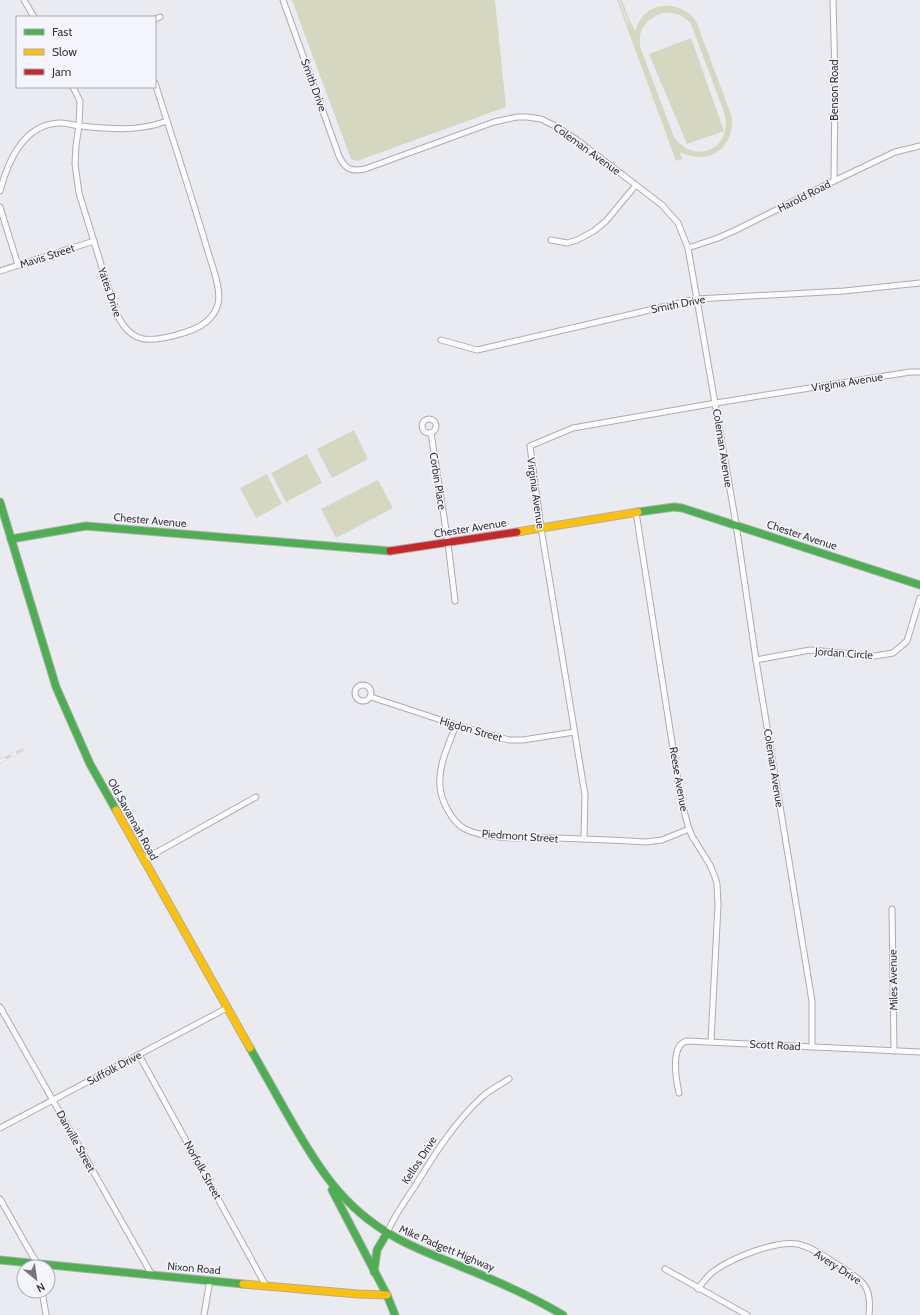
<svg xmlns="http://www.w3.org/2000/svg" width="920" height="1315" font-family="Cabin,sans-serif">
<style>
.park{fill:#d5d7c1;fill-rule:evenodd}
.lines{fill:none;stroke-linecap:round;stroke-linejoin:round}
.street-casing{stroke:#acacb1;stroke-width:7}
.fast-casing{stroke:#acacb1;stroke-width:9}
.slow-casing{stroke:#acacb1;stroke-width:9}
.jam-casing{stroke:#acacb1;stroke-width:9}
.street{stroke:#fcfcfd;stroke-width:5}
.fast{stroke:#4caf50;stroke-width:7}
.slow{stroke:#ffc107;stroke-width:7}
.jam{stroke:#c62828;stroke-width:7}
.rail-casing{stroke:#d7d7d9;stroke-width:3.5}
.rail{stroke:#f5f6fd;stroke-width:2;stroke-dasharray:6;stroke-linecap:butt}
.labels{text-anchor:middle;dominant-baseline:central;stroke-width:3;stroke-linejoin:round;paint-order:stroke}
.street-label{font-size:11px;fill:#39393e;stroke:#f5f6fd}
</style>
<rect width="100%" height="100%" fill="#eaebf1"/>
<!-- park -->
<g class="park">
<path d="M 292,0 L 495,0 L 506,107 L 357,161 L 351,159 Z"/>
<path d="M 617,0 L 619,0 L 628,25 L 629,25 L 620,0 L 622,0 L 631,24 L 632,24 L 635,31 C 637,25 640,19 645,14 C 660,0 685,5 696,21 L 732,117 C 734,149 709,166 680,152 L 682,159 L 676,161 ZM 663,13 C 675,12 683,15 691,24 L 724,112 C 735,147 696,167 674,137 L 641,49 C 636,31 646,18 663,13 Z"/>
<path d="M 691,38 L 724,131 L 687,144 L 649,54 Z"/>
<path d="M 354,430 L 368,459 L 332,478 L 317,449 Z"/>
<path d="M 307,454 L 322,483 L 286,502 L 271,473 Z"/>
<path d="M 267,474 L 282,504 L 256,518 L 240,488 Z"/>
<path d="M 378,480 L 393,508 L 336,538 L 321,509 Z"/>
</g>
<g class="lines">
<!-- street casing -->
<g class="street-casing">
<g id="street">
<path d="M 24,0 L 34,17"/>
<path d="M 283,0 L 339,156 C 345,169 351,172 365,169 L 494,122 L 517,117 L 527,117 L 541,119 L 559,128 L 577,140 L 662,205 L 678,223 L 688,248 L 736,524 L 756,660 L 812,1001 L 812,1047"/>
<path d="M 833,0 L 835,78 L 834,181"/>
<path d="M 155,19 L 160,17"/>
<path d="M 73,87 L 80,101 L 79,126 L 76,145 L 75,164 L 79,193 L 116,313 C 122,324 128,334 140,338 C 155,343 194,332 206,322 C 212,317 216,311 218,304 C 222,288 210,261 206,245 C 190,191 172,137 155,83"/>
<path d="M 0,191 C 8,161 24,123 61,123 C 67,123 73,125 79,126 C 109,129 138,132 167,121"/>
<path d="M 0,207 L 18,265"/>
<path d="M 551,240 L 567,243 L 577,240 L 594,231 L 606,221 L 636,185"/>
<path d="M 688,248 L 718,238 L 736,230 L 834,181 L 895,152 L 920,146"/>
<path d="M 0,271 L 94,241"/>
<path d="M 441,340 L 477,350 L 697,299 L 844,291 L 920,283"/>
<circle cx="429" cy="426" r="7"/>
<path d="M 431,433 L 448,543 L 455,601"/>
<path d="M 636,512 L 681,800 L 689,829 L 692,836 L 710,865 L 715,877 L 717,884 L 718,905 L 711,1041"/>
<path d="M 756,660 L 810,650 L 875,656 L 893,653 L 907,641 L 920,598"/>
<circle cx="363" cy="693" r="8"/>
<path d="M 371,697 L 456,725 L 509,740 L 523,740 L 574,732"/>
<path d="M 456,725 C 449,744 438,765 440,786 C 441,801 452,822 465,829 C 487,840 527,838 552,838 C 583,839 615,840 646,842 L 662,840 L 689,829"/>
<path d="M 584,839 L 585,795 L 541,528 L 530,446 L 573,428 L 716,403 L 910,372 L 920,372"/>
<path d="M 143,860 L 256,797"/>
<path d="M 892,909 L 894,1051"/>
<path d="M 0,1007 L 152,1275"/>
<path d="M 139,1055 L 266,1286"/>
<path d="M 679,1093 C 676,1079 670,1045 687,1041 L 920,1052"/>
<path d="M 0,1128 L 227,1008"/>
<path d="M 0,1199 L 32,1255 L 38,1264"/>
<path d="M 387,1233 C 394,1216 405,1201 415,1186 C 434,1155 454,1123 481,1098 C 489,1090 500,1085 509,1079"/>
<path d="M 665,1269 L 747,1315"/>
<path d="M 698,1289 C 703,1282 708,1275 714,1271 C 732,1258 776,1240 798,1244 C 814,1248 827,1258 841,1267 C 864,1282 872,1286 869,1315"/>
<path d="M 42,1291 L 46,1315"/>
<path d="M 204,1315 L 210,1280"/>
</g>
</g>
<!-- fast casing -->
<g class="fast-casing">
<g id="fast">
<path d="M 0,502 L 56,687 L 90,764 L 116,810"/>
<path d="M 638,512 L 674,507 L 682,508 L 920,585"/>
<path d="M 11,539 L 86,526 L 390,551"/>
<path d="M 250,1048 C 263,1071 276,1094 289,1117 C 317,1166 342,1207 393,1236 C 415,1249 439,1257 462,1267 C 497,1281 531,1296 563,1315"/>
<path d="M 332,1190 L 387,1295 L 395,1315"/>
<path d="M 0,1260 L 243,1284"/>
<path d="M 374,1272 L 377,1250 L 387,1233"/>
</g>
</g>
<!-- slow casing -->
<g class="slow-casing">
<g id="slow">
<path d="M 517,532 L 638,512"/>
<path d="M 116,810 L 250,1048"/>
<path d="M 243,1284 L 358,1294 L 387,1295"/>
</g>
</g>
<!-- jam casing -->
<g class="jam-casing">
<path id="jam" d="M 390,551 L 517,532"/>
</g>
<!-- street -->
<use href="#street" class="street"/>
<!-- fast -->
<use href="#fast" class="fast"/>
<!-- slow -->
<use href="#slow" class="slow"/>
<!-- jam -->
<use href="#jam" class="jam"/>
<!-- rail casing -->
<g class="rail-casing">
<path id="rail" d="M 0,761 L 22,750"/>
</g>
<!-- rail -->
<use href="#rail" class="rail"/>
</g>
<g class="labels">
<!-- street labels -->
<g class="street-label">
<text transform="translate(314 85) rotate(70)">Smith Drive</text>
<text transform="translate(834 90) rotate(-90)">Benson Road</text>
<text transform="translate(587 149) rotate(36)">Coleman Avenue</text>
<text transform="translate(804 196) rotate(-27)">Harold Road</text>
<text transform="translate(47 256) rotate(-18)">Mavis Street</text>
<text transform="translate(110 292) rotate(71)">Yates Drive</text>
<text transform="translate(678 304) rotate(-11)">Smith Drive</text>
<text transform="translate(847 382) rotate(-9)">Virginia Avenue</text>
<text transform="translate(723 448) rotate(81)">Coleman Avenue</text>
<text transform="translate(438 481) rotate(81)">Corbin Place</text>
<text transform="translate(536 493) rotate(82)">Virginia Avenue</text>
<text transform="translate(150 520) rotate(5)">Chester Avenue</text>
<text transform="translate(470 528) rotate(-9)">Chester Avenue</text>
<text transform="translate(802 535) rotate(18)">Chester Avenue</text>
<text transform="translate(844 653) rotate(4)">Jordan Circle</text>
<text transform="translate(471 729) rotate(16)">Higdon Street</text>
<text transform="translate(774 768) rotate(81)">Coleman Avenue</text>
<text transform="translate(679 779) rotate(80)">Reese Avenue</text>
<text transform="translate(133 819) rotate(61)">Old Savannah Road</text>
<text transform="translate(520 836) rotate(4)">Piedmont Street</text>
<text transform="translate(893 980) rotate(-91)">Miles Avenue</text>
<text transform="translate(775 1045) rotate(3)">Scott Road</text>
<text transform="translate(114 1068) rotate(-28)">Suffolk Drive</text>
<text transform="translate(76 1141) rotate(61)">Danville Street</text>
<text transform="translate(419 1160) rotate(-57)">Kellos Drive</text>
<text transform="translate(203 1170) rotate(61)">Norfolk Street</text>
<text transform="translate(447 1248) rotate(23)">Mike Padgett Highway</text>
<text transform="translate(838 1267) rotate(33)">Avery Drive</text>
<text transform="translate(194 1268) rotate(5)">Nixon Road</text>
</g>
</g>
<!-- legend -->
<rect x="16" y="16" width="140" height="72" fill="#f5f6fd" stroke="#aaaab1"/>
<rect x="24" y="29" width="20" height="6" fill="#4caf50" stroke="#aaaab1"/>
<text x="52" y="36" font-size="12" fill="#39393e">Fast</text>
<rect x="24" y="49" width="20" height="6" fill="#ffc107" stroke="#aaaab1"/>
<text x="52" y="56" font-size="12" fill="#39393e">Slow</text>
<rect x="24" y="69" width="20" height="6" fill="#c62828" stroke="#aaaab1"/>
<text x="52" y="76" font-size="12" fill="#39393e">Jam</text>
<!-- north arrow -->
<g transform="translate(36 1279) rotate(151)"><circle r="19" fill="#f5f6fd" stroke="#aaaab1"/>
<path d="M0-3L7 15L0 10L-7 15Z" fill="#77777d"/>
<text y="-6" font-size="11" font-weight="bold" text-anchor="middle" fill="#39393e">N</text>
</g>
</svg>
